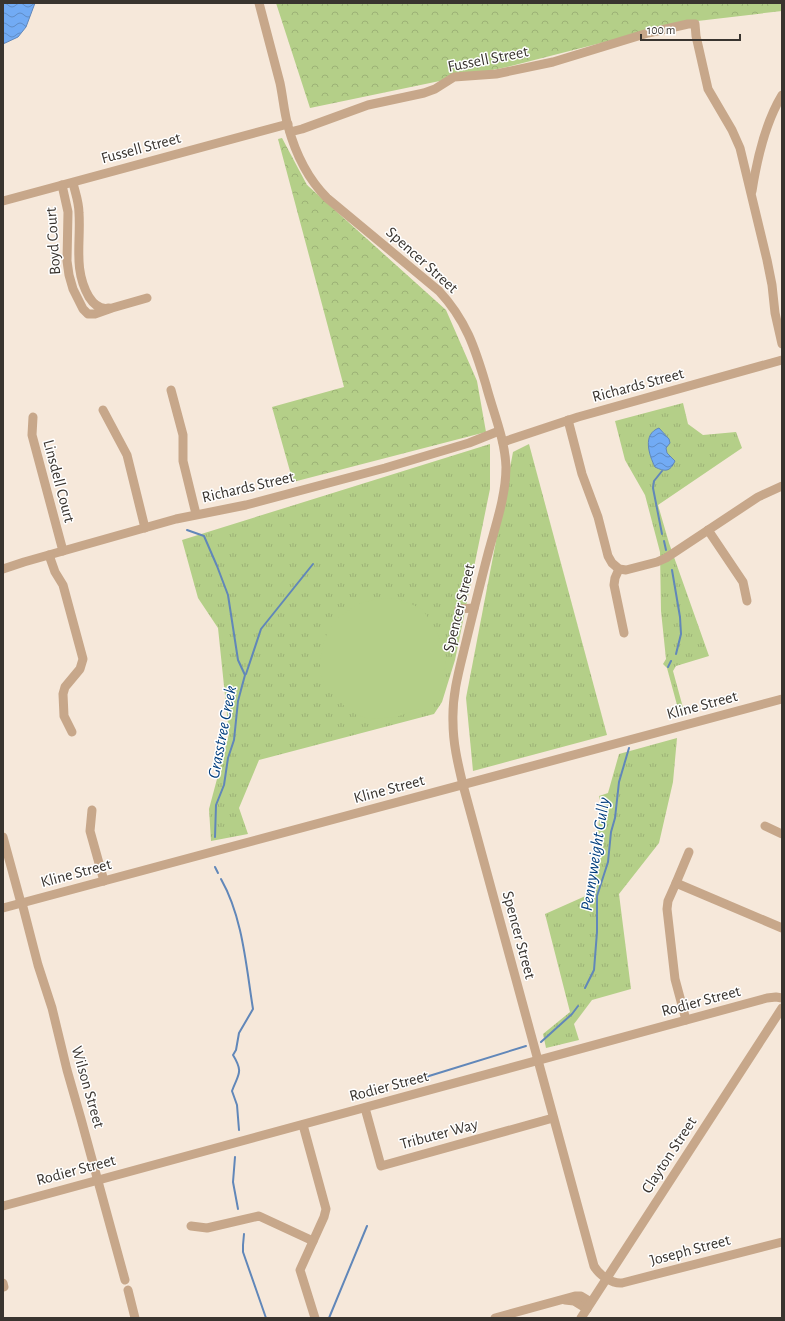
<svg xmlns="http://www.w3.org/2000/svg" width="785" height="1321" font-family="'Alegreya Sans',sans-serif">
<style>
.grass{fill:url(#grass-tufts)}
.forest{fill:url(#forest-crowns)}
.garden{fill:#b4cf88}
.water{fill:url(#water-waves);stroke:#6187b9}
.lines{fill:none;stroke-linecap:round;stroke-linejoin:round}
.stream{stroke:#6187b9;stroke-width:2}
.minor{stroke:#c7a78a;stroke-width:9}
.labels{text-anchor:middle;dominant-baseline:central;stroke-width:3;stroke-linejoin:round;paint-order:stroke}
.street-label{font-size:16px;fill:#39342f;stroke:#fff}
.water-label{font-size:17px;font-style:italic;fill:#003d7d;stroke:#fff}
</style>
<defs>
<pattern id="grass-tufts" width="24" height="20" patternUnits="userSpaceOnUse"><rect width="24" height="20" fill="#b4cf88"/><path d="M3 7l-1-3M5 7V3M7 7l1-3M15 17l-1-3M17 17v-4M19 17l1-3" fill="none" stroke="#9cb276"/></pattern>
<pattern id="forest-crowns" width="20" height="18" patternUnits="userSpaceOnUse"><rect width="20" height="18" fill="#b4cf88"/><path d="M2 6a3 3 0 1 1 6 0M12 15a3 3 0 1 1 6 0" fill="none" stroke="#9cb276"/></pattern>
<pattern id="water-waves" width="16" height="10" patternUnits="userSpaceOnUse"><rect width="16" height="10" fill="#72abf4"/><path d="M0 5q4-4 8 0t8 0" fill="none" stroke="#5f8cc6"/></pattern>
</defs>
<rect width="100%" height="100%" fill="#f6e8da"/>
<!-- grass -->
<g class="grass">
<path d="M 683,403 L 688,424 L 703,435 L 736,432 L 742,448 L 658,505 L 669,543 L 709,656 L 676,666 L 673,671 L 685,715 L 680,716 L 667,668 L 663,664 L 666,659 L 661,611 L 660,552 L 645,495 L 625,460 L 615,421 Z"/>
<path d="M 490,444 L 490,489 L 455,660 L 442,702 L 434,714 L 259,760 L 239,808 L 248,834 L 211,841 L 209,809 L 229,734 L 218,628 L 198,598 L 182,540 Z"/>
<path d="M 529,444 L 607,735 L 473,771 L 466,698 L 513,452 Z"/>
<path d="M 677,738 L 673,782 L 659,843 L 619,894 L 631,989 L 592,1000 L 574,1024 L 579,1040 L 546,1048 L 543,1034 L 570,1012 L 545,914 L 590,894 L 601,804 L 599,796 L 608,793 L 619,754 Z"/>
</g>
<!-- forest -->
<g class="forest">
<path d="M 276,3 L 782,3 L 782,11 L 689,22 L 597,44 L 507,67 L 310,108 Z"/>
<path d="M 282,138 L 307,185 L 446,310 L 477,381 L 486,432 L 293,482 L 272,407 L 344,387 L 278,139 Z"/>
</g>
<!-- garden -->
<path class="garden" d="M 397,598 L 422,609 L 435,628 L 443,646 L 446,662 L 444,676 L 439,691 L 419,709 L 396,717 L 370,719 L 357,715 L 347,709 L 325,685 L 320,673 L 320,659 L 323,644 L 328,631 L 339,617 L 358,604 L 376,599 Z"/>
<!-- water -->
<g class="water">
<path d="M 3,3 L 35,3 L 26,27 L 18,37 L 3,44 Z"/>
<path d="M 659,428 L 669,439 L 670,443 L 666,448 L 667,453 L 675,461 C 670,472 665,472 655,467 C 649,455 642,434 659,428 Z"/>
</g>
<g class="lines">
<!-- stream -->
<g class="stream">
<path d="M 187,530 L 204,536 L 217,566 L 228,595 L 238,660 L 245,675 L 238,701 L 234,740 L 228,758 L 224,785 L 216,805 L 215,837"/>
<path d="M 662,534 L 653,488 L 654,481 L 662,471"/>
<path d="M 664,541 L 666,550"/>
<path d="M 672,570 L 680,617 L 681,634 L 676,654"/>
<path d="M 668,667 L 671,661"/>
<path d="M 246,674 L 261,629 L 313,564"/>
<path d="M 215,867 L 218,873"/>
<path d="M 221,879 C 243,918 246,966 253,1009 L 239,1033 L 236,1050 L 233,1055 C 244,1073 238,1074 232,1091 L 237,1105 L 239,1130"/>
<path d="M 585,988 L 594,970 L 597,932 L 597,896 L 608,862 L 611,832 L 615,818 L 619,782 L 629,748"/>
<path d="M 541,1042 L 572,1014 L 578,1006"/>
<path d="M 404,1086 L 408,1083 L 429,1076 L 526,1046"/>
<path d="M 235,1157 L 233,1182 L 238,1209"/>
<path d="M 244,1234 L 243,1245 L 243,1252 L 266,1318"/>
<path d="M 329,1318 L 367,1226"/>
</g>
<!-- minor -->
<g class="minor">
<path d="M 259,3 C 266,30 273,57 280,83 C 283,97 284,112 288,126 C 295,152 308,179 327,198 L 439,291 C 466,320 475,348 486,385 C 493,412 505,439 506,467 C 506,495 496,524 489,550 C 480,584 472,617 464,650 C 458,674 452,697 453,722 C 453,744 458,764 463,785 L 594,1266 C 599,1275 612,1284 622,1283 L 782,1242"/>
<path d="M 290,132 L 302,129 L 368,105 L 424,93 L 435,89 L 454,77 L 496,74 L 553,62 L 648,33 L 688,24 L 695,24 L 696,36 L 708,89 L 732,130 L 740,148 L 767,260 L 772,285 L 775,313 L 782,344"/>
<path d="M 73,183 C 75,192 79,202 79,213 C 81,243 73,269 89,297 C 94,305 100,310 109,308"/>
<path d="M 62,185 L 68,212 L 67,261 L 69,275 L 73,289 L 83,309 L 88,314 L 95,314 L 112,308 L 147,298"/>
<path d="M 752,191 C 757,159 765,123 782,95"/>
<path d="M 3,201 L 288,124"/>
<path d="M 171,390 L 183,435 L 183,461 L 196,514"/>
<path d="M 103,410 L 127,455 L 145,528"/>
<path d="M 33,417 L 32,435 L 63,551"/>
<path d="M 568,420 L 582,474 L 598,517 L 608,556 L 612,563 L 619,569 L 626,570 L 657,562 L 666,558 L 758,497 L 782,486"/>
<path d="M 503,442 L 578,417 L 782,360"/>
<path d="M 708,530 L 743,582 L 747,601"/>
<path d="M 49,555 L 55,572 L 63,585 L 83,659 L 80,669 L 65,687 L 63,694 L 64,716 L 72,732"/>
<path d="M 3,569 L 24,562 L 176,519 L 246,505 L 385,468 L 469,443 L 499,431"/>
<path d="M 619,569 L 615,578 L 614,585 L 624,633"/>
<path d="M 459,609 L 474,608"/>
<path d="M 92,810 L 90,831 L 104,881"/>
<path d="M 765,826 L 782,834"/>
<path d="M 3,837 L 21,903"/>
<path d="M 676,883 L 689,852"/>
<path d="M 22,903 L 38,965 L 52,1008 L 67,1070 L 81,1119 L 125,1280"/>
<path d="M 3,908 L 782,699"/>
<path d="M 686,1020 L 675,979 L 667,909 L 668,901 L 676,883 L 782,928"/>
<path d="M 365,1108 L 381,1166 L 553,1118"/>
<path d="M 303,1125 L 326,1209 L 324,1217 L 300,1270 L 315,1318"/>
<path d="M 3,1206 L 767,998 L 776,997 L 782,998"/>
<path d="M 191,1226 L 207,1228 L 259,1216 L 313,1241"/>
<path d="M 3,1283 L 4,1287"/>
<path d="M 128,1290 L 135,1318"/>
<path d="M 565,1300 L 574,1301 L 587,1309"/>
<path d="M 495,1318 L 575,1296 L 581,1296 L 591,1302"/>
<path d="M 581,1318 L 782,1008"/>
</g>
</g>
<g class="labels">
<!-- street labels -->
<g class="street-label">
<text transform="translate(488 59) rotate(-11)">Fussell Street</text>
<text transform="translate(141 148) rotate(-15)">Fussell Street</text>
<text transform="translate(53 241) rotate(-94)">Boyd Court</text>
<text transform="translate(422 260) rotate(42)">Spencer Street</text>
<text transform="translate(638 385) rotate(-15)">Richards Street</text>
<text transform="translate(59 481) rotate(75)">Linsdell Court</text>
<text transform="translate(248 487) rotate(-13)">Richards Street</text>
<text transform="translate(459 608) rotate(-76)">Spencer Street</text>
<text transform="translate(702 705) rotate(-15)">Kline Street</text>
<text transform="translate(389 789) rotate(-15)">Kline Street</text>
<text transform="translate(76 873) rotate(-15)">Kline Street</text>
<text transform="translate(519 935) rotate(75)">Spencer Street</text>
<text transform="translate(701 1001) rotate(-15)">Rodier Street</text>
<text transform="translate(389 1086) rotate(-15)">Rodier Street</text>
<text transform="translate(88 1087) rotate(74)">Wilson Street</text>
<text transform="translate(439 1134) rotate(-15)">Tributer Way</text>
<text transform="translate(669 1155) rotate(-57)">Clayton Street</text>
<text transform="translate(76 1170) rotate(-15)">Rodier Street</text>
<text transform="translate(690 1250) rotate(-15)">Joseph Street</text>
</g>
<!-- water labels -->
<g class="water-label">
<text transform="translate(222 732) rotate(-79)">Grasstree Creek</text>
<text transform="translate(595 854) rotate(-81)">Pennyweight Gully</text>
</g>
</g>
<!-- border -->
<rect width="785" height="1321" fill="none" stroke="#39342f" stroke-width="8"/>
<!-- scale -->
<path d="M641 34v6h99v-6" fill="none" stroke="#39342f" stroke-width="2"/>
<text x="647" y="34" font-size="12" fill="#39342f" stroke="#ffffff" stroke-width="3" paint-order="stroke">100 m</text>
</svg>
